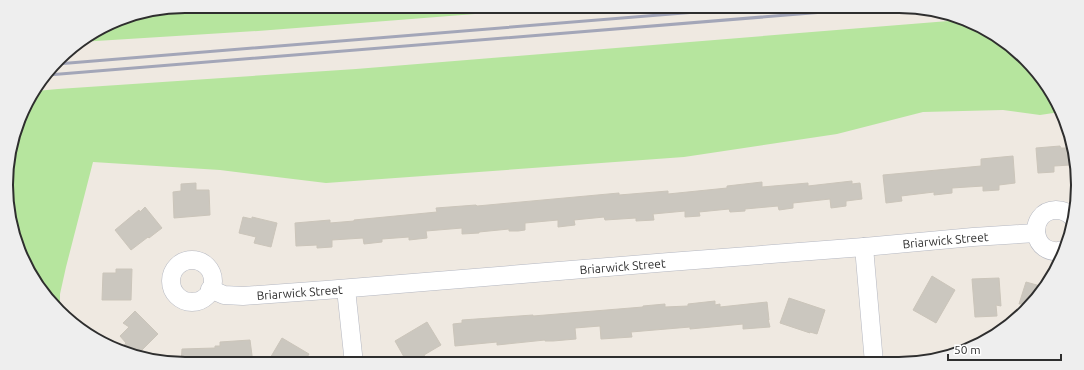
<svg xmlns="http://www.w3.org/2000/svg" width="1084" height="370" font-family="Ubuntu,sans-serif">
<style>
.green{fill:#b6e59e}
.building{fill:#cbc7bf;stroke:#cbc5ba}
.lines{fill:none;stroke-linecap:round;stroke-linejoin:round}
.street-casing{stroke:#b4b7c1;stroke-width:19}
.street{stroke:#fff;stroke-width:18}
.rail{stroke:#a3a6b8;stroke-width:3}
.labels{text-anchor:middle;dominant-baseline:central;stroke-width:3;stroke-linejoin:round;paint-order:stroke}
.street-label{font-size:12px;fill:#2e2e2e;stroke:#fff}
.rim{fill:none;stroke:#2e2e2e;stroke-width:2}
</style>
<rect width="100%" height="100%" fill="#efe9e1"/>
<!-- green -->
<g class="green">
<path d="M 185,6 L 575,6 L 258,31 L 80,42 L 117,20 Z"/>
<path d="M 961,20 L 1008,43 L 1054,95 L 1060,112 L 1040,115 L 1003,110 L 923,112 L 837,134 L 684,157 L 326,183 L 220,170 L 93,162 L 66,267 L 60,294 L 60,308 L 36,285 L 12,231 L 8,162 L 25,106 L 36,91 L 58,89 L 356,69 Z"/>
</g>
<!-- building -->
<g class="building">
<path d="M 1060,146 L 1061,148 L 1068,148 L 1070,165 L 1054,166 L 1054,172 L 1038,173 L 1036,148 Z"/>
<path d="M 1013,156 L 1015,183 L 999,185 L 999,190 L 983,191 L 983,186 L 952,188 L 952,193 L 934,195 L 934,192 L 901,196 L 902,201 L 886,203 L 883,175 L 981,166 L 981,159 Z"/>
<path d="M 852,181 L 852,184 L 860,183 L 862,199 L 846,201 L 846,206 L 831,208 L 830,199 L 793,203 L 793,208 L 779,210 L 778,206 L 745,209 L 745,211 L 730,212 L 729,209 L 699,212 L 700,216 L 685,217 L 685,211 L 653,214 L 654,220 L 636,221 L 636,218 L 605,220 L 604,217 L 574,220 L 575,225 L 558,227 L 558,220 L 525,223 L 525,230 L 518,231 L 509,231 L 509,229 L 479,232 L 479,233 L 462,234 L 462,228 L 426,231 L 427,238 L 409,240 L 409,237 L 382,239 L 382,242 L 364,244 L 363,238 L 332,240 L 332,247 L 317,248 L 317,245 L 296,246 L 295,223 L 330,220 L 330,223 L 354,221 L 354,220 L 437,212 L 436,208 L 476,205 L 477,206 L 619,193 L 619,195 L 668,191 L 668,194 L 727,188 L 727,186 L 762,182 L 762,187 L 808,183 L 808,186 Z"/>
<path d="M 196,183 L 196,190 L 209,190 L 210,215 L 174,218 L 173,192 L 181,191 L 181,184 Z"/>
<path d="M 145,207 L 162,228 L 149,238 L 148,237 L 131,250 L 115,230 L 139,210 L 140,212 Z"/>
<path d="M 243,217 L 252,219 L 252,217 L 277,223 L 271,247 L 254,243 L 256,237 L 239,233 Z"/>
<path d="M 116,269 L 132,269 L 131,300 L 102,300 L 103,273 L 116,273 Z"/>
<path d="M 932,276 L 955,290 L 936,323 L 913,310 Z"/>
<path d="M 999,278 L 1001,306 L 996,305 L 997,316 L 975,317 L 972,279 Z"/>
<path d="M 1026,282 L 1044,287 L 1030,303 L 1019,304 Z"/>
<path d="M 789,298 L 825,310 L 817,334 L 810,332 L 810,333 L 780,323 Z"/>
<path d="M 715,301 L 715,305 L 720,304 L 720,307 L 767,302 L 769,320 L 768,319 L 770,327 L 743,329 L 743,324 L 690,329 L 690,327 L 631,332 L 632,337 L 601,339 L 600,326 L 575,328 L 576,339 L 553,341 L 545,341 L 545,340 L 497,345 L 497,342 L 455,346 L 453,324 L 462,323 L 462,320 L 533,315 L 533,316 L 643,307 L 643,306 L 665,304 L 665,307 L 688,306 L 688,304 Z"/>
<path d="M 135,311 L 158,334 L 136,356 L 124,345 L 126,343 L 120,336 L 129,327 L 123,323 Z"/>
<path d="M 427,322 L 441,345 L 424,355 L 429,363 L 408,364 L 395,341 Z"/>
<path d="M 282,338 L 309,354 L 303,364 L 276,364 L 269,360 Z"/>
<path d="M 250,340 L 253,363 L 238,364 L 181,364 L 182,349 L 215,348 L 215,346 L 220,346 L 220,342 Z"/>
</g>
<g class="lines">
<!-- street casing -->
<g class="street-casing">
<g id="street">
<path d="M 864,247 L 874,363"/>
<path d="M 1064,250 C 1031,259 1026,211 1056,210 C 1063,210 1069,213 1073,218"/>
<circle cx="192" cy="281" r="21"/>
<path id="s1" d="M 210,289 L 224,295 L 243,296 L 326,290 L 669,262 L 864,247 L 973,237 L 1036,233"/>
<path d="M 346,289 L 354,364"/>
</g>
</g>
<!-- street -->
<use href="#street" class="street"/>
<!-- rail -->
<g class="rail">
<path d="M 57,64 L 770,6"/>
<path d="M 48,75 L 898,6"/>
</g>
</g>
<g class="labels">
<!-- street labels -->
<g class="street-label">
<text stroke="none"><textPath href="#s1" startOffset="739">Briarwick Street</textPath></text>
<text stroke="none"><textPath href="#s1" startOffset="415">Briarwick Street</textPath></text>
<text stroke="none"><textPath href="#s1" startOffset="91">Briarwick Street</textPath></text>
</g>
</g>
<!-- crop -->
<path d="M0 0H1084V370H0ZM185 13H899A172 172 0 0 1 1071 185V185A172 172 0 0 1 899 357H185A172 172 0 0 1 13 185V185A172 172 0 0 1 185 13Z" fill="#eee" fill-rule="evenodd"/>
<path class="rim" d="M185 13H899A172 172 0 0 1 1071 185V185A172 172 0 0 1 899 357H185A172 172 0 0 1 13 185V185A172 172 0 0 1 185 13Z"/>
<!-- scale -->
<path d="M948 354v6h113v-6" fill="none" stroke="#2e2e2e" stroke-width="2"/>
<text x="954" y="354" font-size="12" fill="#2e2e2e" stroke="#ffffff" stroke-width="3" paint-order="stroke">50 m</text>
</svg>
